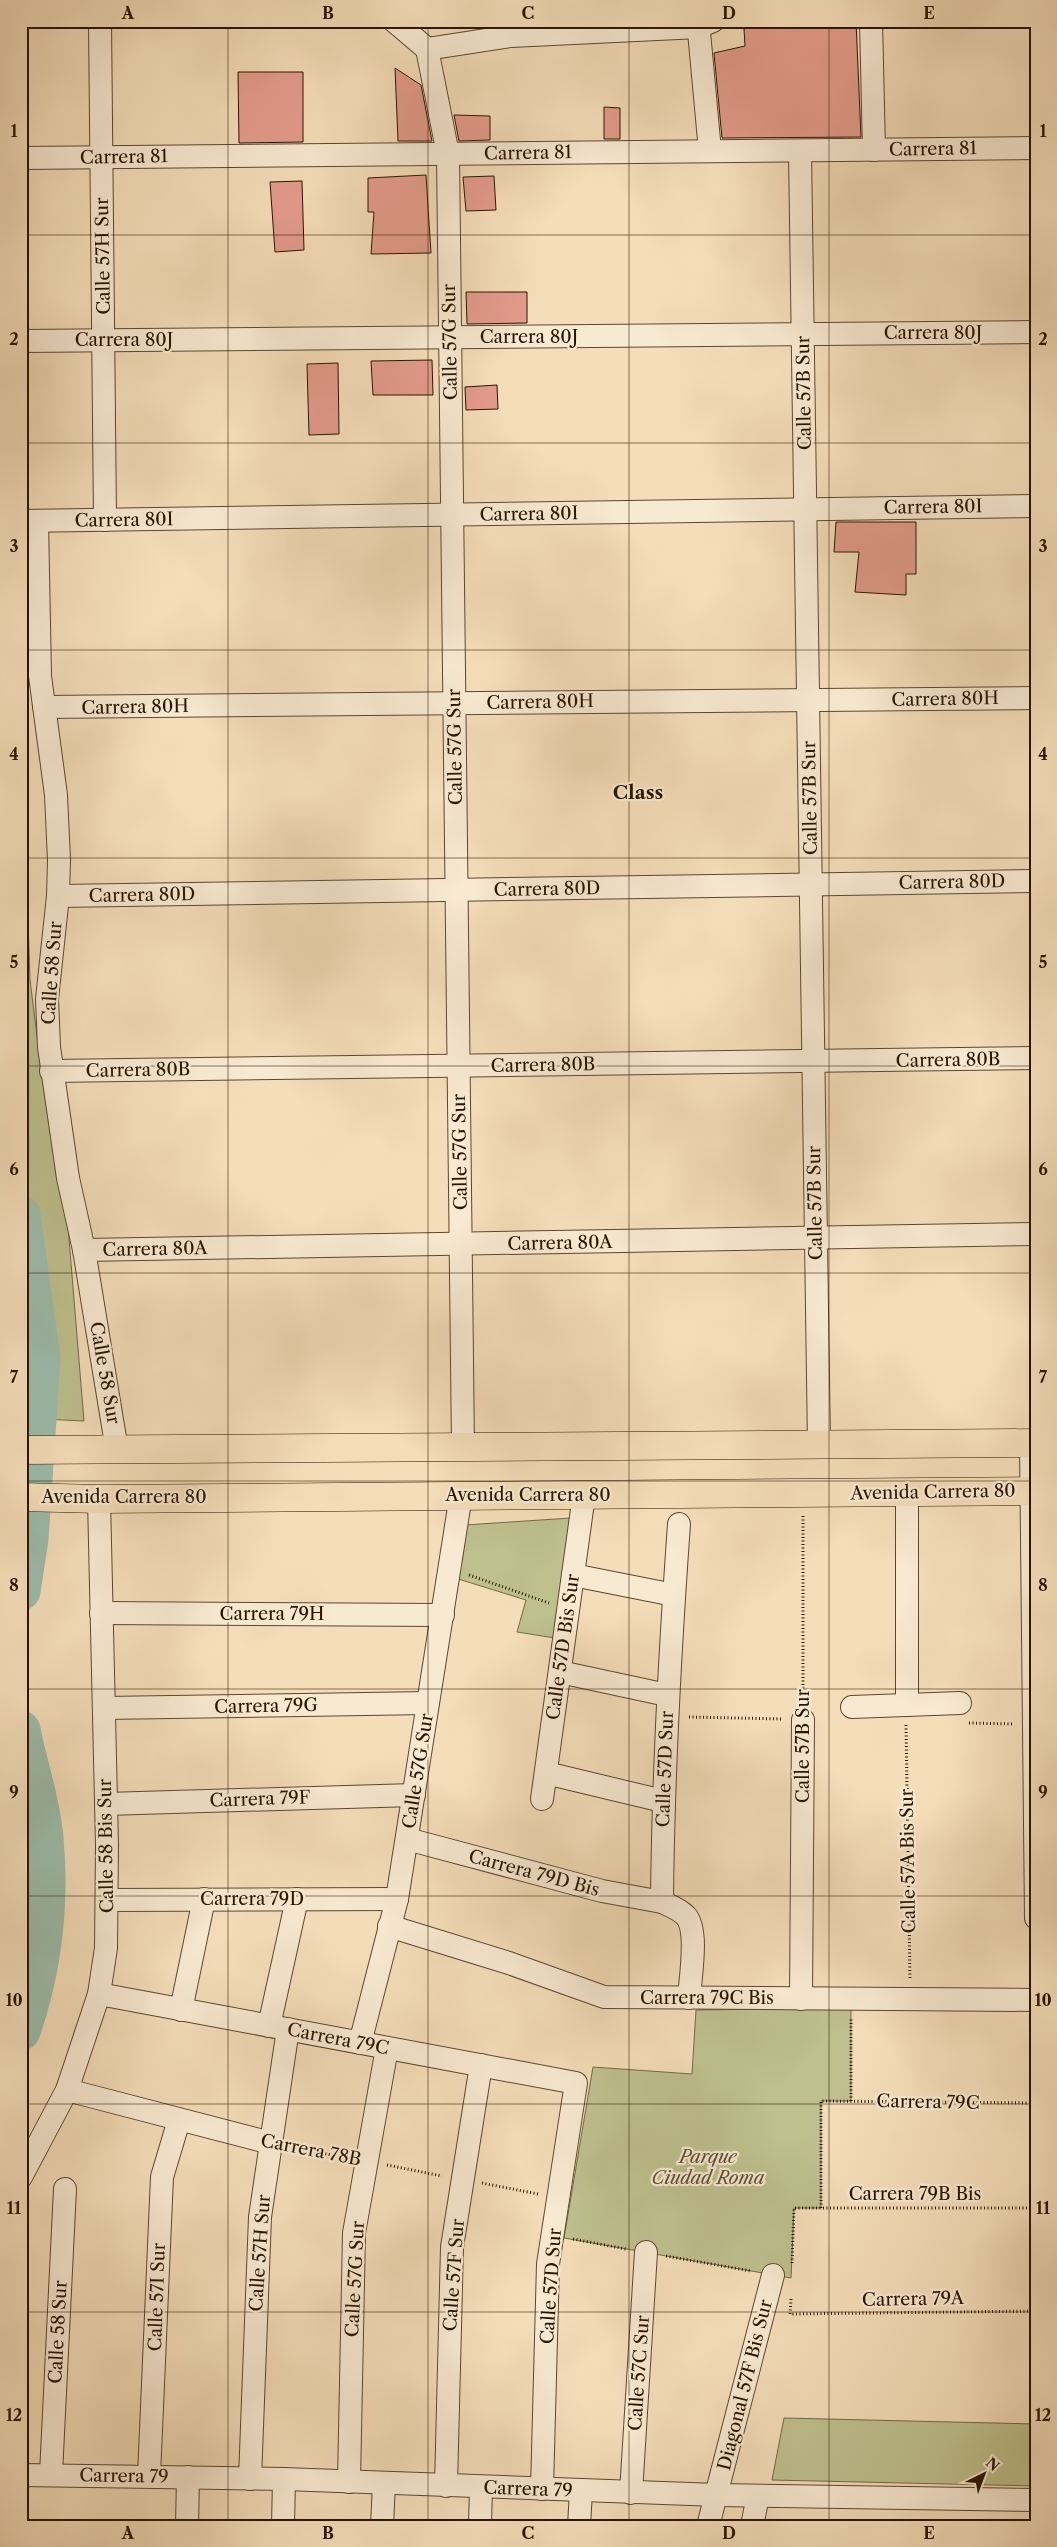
<svg xmlns="http://www.w3.org/2000/svg" width="1057" height="2547" font-family="'Libre Caslon Text',serif">
<style>
.green{fill:#bec08e;stroke:#746a47}
.lines{fill:none;stroke-linecap:round;stroke-linejoin:round}
.river{stroke:#9cbcab;stroke-width:39}
.building{fill:#e49b8c;stroke:#291500}
.minor-casing{stroke:#5c472e;stroke-width:24}
.major-casing{stroke:#291500;stroke-width:29}
.path{stroke:#291500;stroke-width:3;stroke-dasharray:1 2.5;stroke-linecap:butt}
.minor{stroke:#f8e9d2;stroke-width:22}
.major{stroke:#f4ddb9;stroke-width:28}
.grid{fill:none;stroke:#291500;stroke-width:1;stroke-opacity:0.55}
.labels{text-anchor:middle;dominant-baseline:central;stroke-width:4.5;stroke-linejoin:round;paint-order:stroke}
.street-label{font-size:18px;fill:#291500;stroke:#f8e9d2}
.park-label{font-size:18px;font-style:italic;fill:#5d5132;stroke:#f8e9d2}
.neighbourhood-label{font-size:19px;font-weight:bold;fill:#291500;stroke:#f8e9d2}
.neatline{fill:none;stroke:#291500;stroke-width:2}
.grid-label{font-size:16px;text-anchor:middle;font-weight:bold;fill:#291500}
</style>
<rect width="100%" height="100%" fill="#f4ddb9"/>
<filter id="stains"><feTurbulence type="fractalNoise" baseFrequency=".004" numOctaves="4"/><feColorMatrix values="0 0 0 0 .2 0 0 0 0 .09 0 0 0 0 .02 0 0 0 .5 -.17"/></filter>
<radialGradient id="worn" r=".72"><stop offset=".6" stop-color="#630" stop-opacity="0"/><stop offset="1" stop-color="#630" stop-opacity=".3"/></radialGradient>
<!-- green -->
<g class="green">
<path d="M 21,716 L 30,980 L 42,1076 L 64,1178 L 84,1421 L 21,1418 Z"/>
<path d="M 571,1518 L 555,1638 L 517,1632 L 526,1600 L 455,1578 L 465,1525 Z"/>
<path d="M 851,2008 L 851,2101 L 821,2101 L 821,2208 L 794,2208 L 791,2278 L 564,2238 L 593,2067 L 692,2074 L 696,2010 Z"/>
<path d="M 784,2418 L 1036,2424 L 1036,2486 L 772,2480 Z"/>
</g>
<g class="lines">
<!-- river -->
<g class="river">
<path d="M 21,1215 L 41,1359 L 29,1539 L 21,1591"/>
<path d="M 21,1730 C 28,1766 41,1802 44,1838 C 50,1903 42,1970 21,2031"/>
</g>
</g>
<!-- building -->
<g class="building">
<path d="M 764,21 L 856,21 L 861,137 L 722,138 L 714,53 L 745,46 L 744,29 Z"/>
<path d="M 395,68 L 421,85 L 432,141 L 398,141 Z"/>
<path d="M 238,72 L 303,72 L 303,142 L 239,143 Z"/>
<path d="M 604,107 L 620,108 L 620,139 L 604,139 Z"/>
<path d="M 454,115 L 490,116 L 490,140 L 459,141 Z"/>
<path d="M 426,175 L 431,253 L 371,254 L 374,212 L 368,212 L 368,178 Z"/>
<path d="M 494,176 L 496,210 L 466,211 L 463,177 Z"/>
<path d="M 302,181 L 304,250 L 275,252 L 270,182 Z"/>
<path d="M 466,292 L 527,292 L 527,323 L 467,324 Z"/>
<path d="M 432,360 L 433,395 L 373,395 L 371,361 Z"/>
<path d="M 338,363 L 339,434 L 309,435 L 307,364 Z"/>
<path d="M 497,385 L 498,409 L 466,410 L 465,387 Z"/>
<path d="M 836,522 L 916,522 L 916,574 L 906,574 L 906,595 L 855,592 L 859,552 L 834,552 Z"/>
</g>
<g class="lines">
<!-- minor casing -->
<g class="minor-casing">
<g id="minor">
<path d="M 100,21 L 105,520"/>
<path d="M 394,21 L 427,49"/>
<path d="M 698,21 L 710,151"/>
<path d="M 871,21 L 874,150"/>
<path d="M 427,49 L 448,154 L 463,1447"/>
<path d="M 427,49 L 511,36 L 699,27 L 713,21"/>
<path d="M 800,151 L 819,1445"/>
<path d="M 21,158 L 1036,148"/>
<path d="M 21,341 L 1036,332"/>
<path d="M 21,521 L 1036,506"/>
<path d="M 37,521 L 40,676 L 56,795 L 59,860 L 58,896 L 47,999 L 49,1047 L 68,1178 L 84,1250 L 117,1450"/>
<path d="M 44,707 L 1036,698"/>
<path d="M 58,896 L 1036,881"/>
<path d="M 51,1071 L 1036,1058"/>
<path d="M 84,1250 L 1036,1234"/>
<path d="M 1031,1443 L 1036,1918"/>
<path d="M 907,1492 L 907,1705"/>
<path d="M 679,1524 C 670,1650 663,1776 662,1902 C 671,1906 679,1909 686,1916 C 699,1931 690,1978 689,1998"/>
<path d="M 573,1575 L 674,1595"/>
<path d="M 101,1613 L 443,1615"/>
<path d="M 560,1672 L 667,1695"/>
<path d="M 852,1707 L 960,1703"/>
<path d="M 104,1708 L 428,1703"/>
<path d="M 546,1773 L 663,1801"/>
<path d="M 542,1799 L 584,1495"/>
<path d="M 106,1804 L 414,1795"/>
<path d="M 407,1839 L 602,1891 L 662,1902"/>
<path d="M 107,1900 L 397,1899"/>
<path d="M 389,1926 L 509,1963 L 604,1997 L 1036,2000"/>
<path d="M 99,1994 L 576,2083 L 548,2264 L 542,2489"/>
<path d="M 801,1999 L 803,1720"/>
<path d="M 181,2010 L 204,1899"/>
<path d="M 269,2026 L 297,1899"/>
<path d="M 360,2043 L 397,1899 L 461,1495"/>
<path d="M 67,2090 L 271,2143"/>
<path d="M 21,2177 L 67,2090 L 99,1994 L 106,1948 L 107,1845 L 99,1499"/>
<path d="M 51,2474 L 65,2189"/>
<path d="M 21,2475 L 284,2479 L 717,2495 L 1036,2500"/>
<path d="M 149,2476 L 162,2177 L 179,2120"/>
<path d="M 250,2479 L 260,2217 L 288,2029"/>
<path d="M 349,2482 L 354,2233 L 387,2048"/>
<path d="M 446,2486 L 452,2247 L 481,2065"/>
<path d="M 631,2493 L 646,2252"/>
<path d="M 187,2526 L 188,2477"/>
<path d="M 283,2526 L 284,2479"/>
<path d="M 382,2526 L 384,2483"/>
<path d="M 480,2526 L 481,2487"/>
<path d="M 579,2526 L 581,2491"/>
<path d="M 708,2526 L 773,2275"/>
<path d="M 752,2526 L 758,2496"/>
</g>
</g>
<!-- major casing -->
<g class="major-casing">
<g id="major">
<path d="M 21,1450 L 1036,1443"/>
<path d="M 21,1497 L 99,1499 L 1036,1491"/>
</g>
</g>
<!-- path -->
<g class="path">
<path d="M 469,1575 L 549,1603"/>
<path d="M 803,1699 L 803,1515"/>
<path d="M 689,1717 L 783,1719"/>
<path d="M 969,1723 L 1013,1724"/>
<path d="M 906,1725 L 910,1979"/>
<path d="M 851,2101 L 851,2019"/>
<path d="M 291,2147 L 346,2158"/>
<path d="M 387,2165 L 442,2176"/>
<path d="M 482,2183 L 538,2194"/>
<path d="M 821,2208 L 821,2101 L 1036,2103"/>
<path d="M 573,2239 L 626,2249"/>
<path d="M 666,2256 L 751,2271"/>
<path d="M 792,2263 L 794,2208 L 1036,2208"/>
<path d="M 791,2299 L 790,2314 L 1036,2311"/>
</g>
<!-- minor -->
<use href="#minor" class="minor"/>
<!-- major -->
<use href="#major" class="major"/>
</g>
<!-- grid -->
<path class="grid" d="M 228,21 L 228,2526M 428,21 L 428,2526M 629,21 L 629,2526M 829,21 L 829,2526M 21,235 L 1036,235M 21,443 L 1036,443M 21,650 L 1036,650M 21,858 L 1036,858M 21,1066 L 1036,1066M 21,1273 L 1036,1273M 21,1481 L 1036,1481M 21,1689 L 1036,1689M 21,1896 L 1036,1896M 21,2104 L 1036,2104M 21,2312 L 1036,2312"/>
<g class="labels">
<!-- street labels -->
<g class="street-label">
<text transform="translate(933 149) rotate(-1)">Carrera 81</text>
<text transform="translate(528 153) rotate(-1)">Carrera 81</text>
<text transform="translate(124 157) rotate(-1)">Carrera 81</text>
<text transform="translate(103 256) rotate(-91)">Calle 57H Sur</text>
<text x="933" y="333">Carrera 80J</text>
<text x="529" y="337">Carrera 80J</text>
<text x="124" y="340">Carrera 80J</text>
<text transform="translate(450 342) rotate(-91)">Calle 57G Sur</text>
<text transform="translate(804 393) rotate(-91)">Calle 57B Sur</text>
<text transform="translate(933 507) rotate(-1)">Carrera 80I</text>
<text transform="translate(529 514) rotate(-1)">Carrera 80I</text>
<text transform="translate(124 520) rotate(-1)">Carrera 80I</text>
<text transform="translate(945 699) rotate(-1)">Carrera 80H</text>
<text transform="translate(540 702) rotate(-1)">Carrera 80H</text>
<text transform="translate(135 707) rotate(-1)">Carrera 80H</text>
<text transform="translate(455 747) rotate(-91)">Calle 57G Sur</text>
<text transform="translate(810 798) rotate(-91)">Calle 57B Sur</text>
<text transform="translate(952 882) rotate(-1)">Carrera 80D</text>
<text transform="translate(547 889) rotate(-1)">Carrera 80D</text>
<text transform="translate(142 895) rotate(-1)">Carrera 80D</text>
<text transform="translate(52 973) rotate(-86)">Calle 58 Sur</text>
<text transform="translate(948 1060) rotate(-1)">Carrera 80B</text>
<text transform="translate(543 1065) rotate(-1)">Carrera 80B</text>
<text transform="translate(138 1070) rotate(-1)">Carrera 80B</text>
<text transform="translate(460 1152) rotate(-91)">Calle 57G Sur</text>
<text transform="translate(815 1203) rotate(-91)">Calle 57B Sur</text>
<text transform="translate(560 1243) rotate(-1)">Carrera 80A</text>
<text transform="translate(155 1249) rotate(-1)">Carrera 80A</text>
<text transform="translate(105 1373) rotate(80)">Calle 58 Sur</text>
<text transform="translate(933 1492) rotate(-1)">Avenida Carrera 80</text>
<text x="528" y="1495">Avenida Carrera 80</text>
<text x="124" y="1497">Avenida Carrera 80</text>
<text x="272" y="1614">Carrera 79H</text>
<text transform="translate(563 1647) rotate(-82)">Calle 57D Bis Sur</text>
<text transform="translate(266 1706) rotate(-1)">Carrera 79G</text>
<text transform="translate(803 1746) rotate(-90)">Calle 57B Sur</text>
<text transform="translate(665 1769) rotate(-88)">Calle 57D Sur</text>
<text transform="translate(418 1771) rotate(-81)">Calle 57G Sur</text>
<text transform="translate(260 1799) rotate(-2)">Carrera 79F</text>
<text transform="translate(106 1846) rotate(-91)">Calle 58 Bis Sur</text>
<text transform="translate(908 1861) rotate(-91)">Calle 57A Bis Sur</text>
<text transform="translate(534 1873) rotate(15)">Carrera 79D Bis</text>
<text x="252" y="1899">Carrera 79D</text>
<text x="707" y="1998">Carrera 79C Bis</text>
<text transform="translate(338 2039) rotate(11)">Carrera 79C</text>
<text transform="translate(928 2102) rotate(1)">Carrera 79C</text>
<text transform="translate(311 2150) rotate(11)">Carrera 78B</text>
<text x="915" y="2194">Carrera 79B Bis</text>
<text transform="translate(260 2253) rotate(-86)">Calle 57H Sur</text>
<text transform="translate(454 2275) rotate(-86)">Calle 57F Sur</text>
<text transform="translate(355 2279) rotate(-87)">Calle 57G Sur</text>
<text transform="translate(551 2286) rotate(-86)">Calle 57D Sur</text>
<text transform="translate(157 2297) rotate(-88)">Calle 57I Sur</text>
<text transform="translate(913 2299) rotate(-1)">Carrera 79A</text>
<text transform="translate(58 2332) rotate(-87)">Calle 58 Sur</text>
<text transform="translate(639 2373) rotate(-86)">Calle 57C Sur</text>
<text transform="translate(745 2385) rotate(-76)">Diagonal 57F Bis Sur</text>
<text transform="translate(124 2476) rotate(1)">Carrera 79</text>
<text transform="translate(528 2489) rotate(2)">Carrera 79</text>
</g>
<!-- park labels -->
<g class="park-label">
<text x="708" y="2157">Parque<tspan x="708" dy="21">Ciudad Roma</tspan></text>
</g>
<!-- neighbourhood labels -->
<g class="neighbourhood-label">
<text x="638" y="792">Class</text>
</g>
</g>
<!-- margin -->
<rect width="1057" height="2547" fill="none" stroke="#f4ddb9" stroke-width="55"/>
<!-- north arrow -->
<g transform="translate(984 2474) rotate(42)" stroke="#f8e9d2" stroke-width="4" paint-order="stroke">
<path d="M0-4L9 19L0 12L-9 19Z" fill="#291500"/>
<text y="-8" font-size="14" font-weight="bold" text-anchor="middle" fill="#291500">N</text>
</g>
<rect x="28" y="28" width="1002" height="2492" class="neatline"/>
<g class="grid-label">
<text x="128" y="19">A</text>
<text x="328" y="19">B</text>
<text x="528" y="19">C</text>
<text x="729" y="19">D</text>
<text x="929" y="19">E</text>
<text x="14" y="137">1</text>
<text x="1043" y="137">1</text>
<text x="14" y="345">2</text>
<text x="1043" y="345">2</text>
<text x="14" y="552">3</text>
<text x="1043" y="552">3</text>
<text x="14" y="760">4</text>
<text x="1043" y="760">4</text>
<text x="14" y="968">5</text>
<text x="1043" y="968">5</text>
<text x="14" y="1175">6</text>
<text x="1043" y="1175">6</text>
<text x="14" y="1383">7</text>
<text x="1043" y="1383">7</text>
<text x="14" y="1591">8</text>
<text x="1043" y="1591">8</text>
<text x="14" y="1798">9</text>
<text x="1043" y="1798">9</text>
<text x="14" y="2006">10</text>
<text x="1043" y="2006">10</text>
<text x="14" y="2214">11</text>
<text x="1043" y="2214">11</text>
<text x="14" y="2421">12</text>
<text x="1043" y="2421">12</text>
<text x="128" y="2539">A</text>
<text x="328" y="2539">B</text>
<text x="528" y="2539">C</text>
<text x="729" y="2539">D</text>
<text x="929" y="2539">E</text>
</g>
<rect width="100%" height="100%" filter="url(#stains)"/>
<rect width="100%" height="100%" fill="url(#worn)"/>
</svg>
